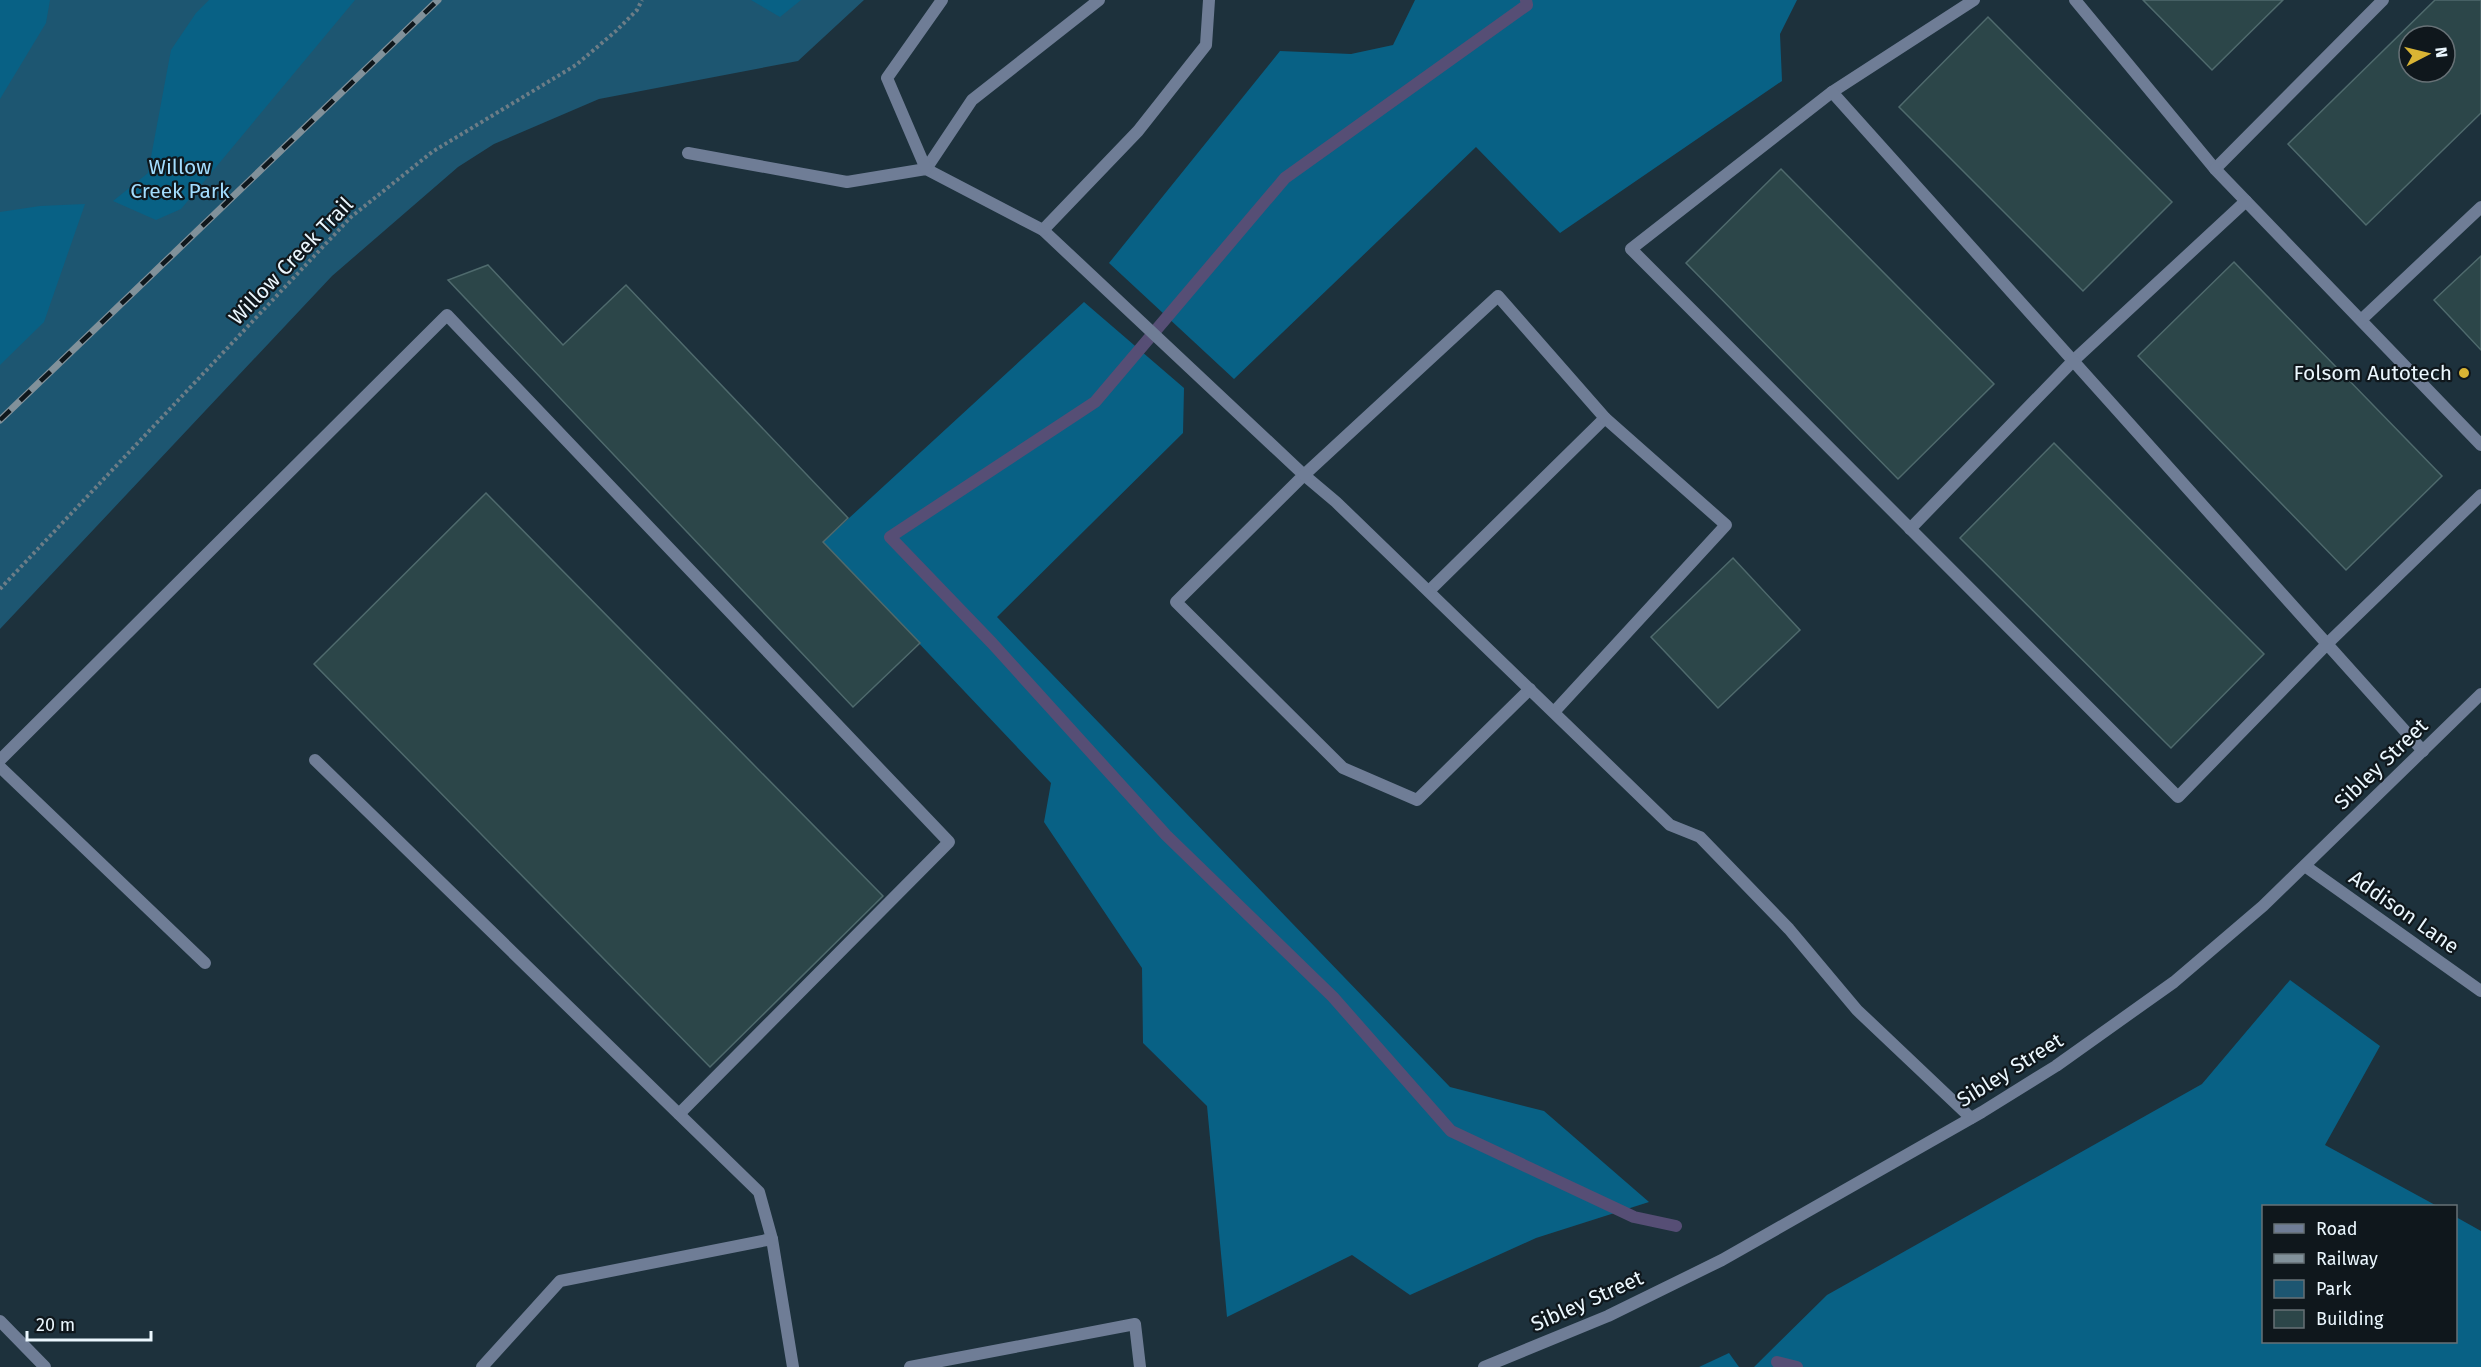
<svg xmlns="http://www.w3.org/2000/svg" width="2481" height="1367" font-family="'Fira Sans',sans-serif">
<style>
.green{fill:#1d5671}
.forest{fill:#086185}
.lines{fill:none;stroke-linecap:round;stroke-linejoin:round}
.stream{stroke:#564e75;stroke-width:12}
.building{fill:#2c4649;stroke:#4f6a6d;stroke-width:1.5;fill-rule:evenodd}
.path{stroke:#6c7d87;stroke-width:4;stroke-dasharray:3 3;stroke-linecap:butt}
.service{stroke:#6f7d96;stroke-width:12}
.minor{stroke:#6f7d96;stroke-width:12}
.tertiary{stroke:#6f7d96;stroke-width:12}
.rail-casing{stroke:#81919a;stroke-width:7}
.rail{stroke:#0f171c;stroke-width:4.5;stroke-dasharray:14;stroke-linecap:butt}
.poi-dot{fill:#d9b434;stroke:#0f171c;stroke-width:2}
.labels{text-anchor:middle;dominant-baseline:central;stroke-width:4.5;stroke-linejoin:round;paint-order:stroke}
.park-label{font-size:21px;fill:#a3ddfe;stroke:#0f171c}
.street-label{font-size:21px;fill:#ebf7fe;stroke:#0f171c}
.poi-label{font-size:21px;fill:#ebf7fe;stroke:#0f171c;text-anchor:end}
</style>
<rect width="100%" height="100%" fill="#1d313c"/>
<!-- green -->
<path class="green" d="M 0,0 L 864,0 L 798,61 L 599,99 L 494,144 L 458,167 L 332,276 L 0,629 Z"/>
<!-- forest -->
<g class="forest">
<path d="M 0,0 L 50,0 L 46,23 L 0,99 Z"/>
<path d="M 209,0 L 355,0 L 181,209 L 156,220 L 113,201 L 148,173 L 171,50 L 196,13 Z"/>
<path d="M 751,0 L 801,0 L 780,17 Z"/>
<path d="M 1415,0 L 1797,0 L 1780,34 L 1782,81 L 1560,233 L 1476,147 L 1234,379 L 1109,263 L 1280,51 L 1351,54 L 1393,45 Z"/>
<path d="M 85,204 L 44,322 L 0,365 L 0,212 L 40,206 Z"/>
<path d="M 1084,302 L 1184,388 L 1183,433 L 997,617 L 1450,1087 L 1544,1111 L 1649,1202 L 1536,1238 L 1410,1295 L 1352,1255 L 1227,1317 L 1207,1106 L 1143,1043 L 1142,968 L 1044,822 L 1051,783 L 823,542 Z"/>
<path d="M 2290,980 L 2380,1046 L 2325,1145 L 2437,1206 L 2264,1206 L 2264,1342 L 2456,1342 L 2456,1217 L 2481,1231 L 2481,1367 L 1754,1367 L 1827,1295 L 2202,1084 Z"/>
<path d="M 1729,1353 L 1739,1367 L 1699,1367 Z"/>
</g>
<g class="lines">
<!-- stream -->
<g class="stream">
<path d="M 1526,0 L 1527,5 L 1285,178 L 1095,402 L 890,537 L 992,643 L 1166,835 L 1333,997 L 1451,1131 L 1634,1217 L 1676,1226"/>
<path d="M 1777,1362 L 1797,1367"/>
</g>
</g>
<!-- building -->
<g class="building">
<path d="M 2143,0 L 2283,0 L 2212,70 Z"/>
<path d="M 2435,0 L 2481,0 L 2481,113 L 2366,225 L 2288,144 ZM 2409,36 L 2445,36 L 2445,72 L 2409,72 Z"/>
<path d="M 1988,17 L 2172,202 L 2083,291 L 1899,107 Z"/>
<path d="M 1781,169 L 1994,384 L 1898,479 L 1686,263 Z"/>
<path d="M 2481,256 L 2481,350 L 2434,300 Z"/>
<path d="M 2234,262 L 2442,476 L 2346,570 L 2138,356 Z"/>
<path d="M 488,265 L 563,345 L 626,285 L 848,518 L 823,542 L 920,643 L 853,707 L 448,280 Z"/>
<path d="M 2054,443 L 2264,654 L 2171,748 L 1960,538 Z"/>
<path d="M 486,493 L 883,896 L 710,1067 L 314,664 Z"/>
<path d="M 1733,558 L 1800,630 L 1718,708 L 1651,637 Z"/>
</g>
<g class="lines">
<!-- path -->
<path class="path" d="M 0,589 L 351,217 L 432,152 L 576,65 L 616,31 L 637,10 L 642,0"/>
<!-- service -->
<g class="service">
<path d="M 2075,0 L 2215,169 L 2481,445"/>
<path d="M 1832,92 L 1974,0"/>
<path d="M 688,153 L 847,182 L 926,169 L 1043,230 L 1304,475 L 1176,602 L 1343,768 L 1417,800 L 1530,689"/>
<path d="M 926,169 L 972,100 L 1099,0"/>
<path d="M 926,169 L 887,78 L 942,0"/>
<path d="M 2215,169 L 2383,0"/>
<path d="M 1043,230 L 1138,131 L 1206,45 L 1209,0"/>
<path d="M 2361,320 L 2481,207"/>
<path d="M 1910,529 L 2073,361 L 2246,201"/>
<path d="M 1429,591 L 1605,418"/>
<path d="M 1554,712 L 1726,525 L 1605,418 L 1498,296 L 1304,475 L 1336,502 L 1670,825 L 1700,837 L 1789,929 L 1857,1010 L 1971,1118"/>
<path d="M 2423,751 L 1832,92 L 1631,249 L 2178,797 L 2327,644 L 2481,495"/>
<path d="M 0,760 L 447,315 L 949,842 L 679,1114"/>
<path d="M 315,760 L 759,1192 L 772,1239 L 793,1367"/>
<path d="M 0,767 L 205,963"/>
<path d="M 0,1321 L 45,1367"/>
<path d="M 482,1367 L 560,1281 L 772,1239"/>
<path d="M 910,1367 L 1135,1324 L 1140,1367"/>
</g>
<!-- minor -->
<path class="minor" d="M 2305,866 L 2481,991"/>
<!-- tertiary -->
<path class="tertiary" d="M 1484,1367 L 1608,1316 L 1722,1260 L 1982,1112 L 2056,1066 L 2174,982 L 2263,906 L 2481,694"/>
<!-- rail casing -->
<g class="rail-casing">
<path id="rail" d="M 0,420 L 438,0"/>
</g>
<!-- rail -->
<use href="#rail" class="rail"/>
</g>
<!-- markers -->
<circle class="poi-dot" cx="2464" cy="373" r="6"/>
<g class="labels">
<!-- park labels -->
<g class="park-label">
<text x="180" y="167">Willow<tspan x="180" dy="24">Creek Park</tspan></text>
</g>
<!-- street labels -->
<g class="street-label">
<text transform="translate(291 261) rotate(-46)">Willow Creek Trail</text>
<text transform="translate(2381 764) rotate(-44)">Sibley Street</text>
<text transform="translate(2404 912) rotate(35)">Addison Lane</text>
<text transform="translate(2010 1070) rotate(-32)">Sibley Street</text>
<text transform="translate(1587 1301) rotate(-24)">Sibley Street</text>
</g>
<!-- poi labels -->
<g class="poi-label">
<text x="2452" y="373">Folsom Autotech</text>
</g>
</g>
<!-- legend -->
<rect x="2262" y="1205" width="195" height="138" fill="#0f171c" stroke="#677176" stroke-width="1.5"/>
<rect x="2274" y="1224" width="30" height="9" fill="#6f7d96" stroke="#677176" stroke-width="1.5"/>
<text x="2316" y="1235" font-size="18" fill="#ebf7fe">Road</text>
<rect x="2274" y="1254" width="30" height="9" fill="#81919a" stroke="#677176" stroke-width="1.5"/>
<text x="2316" y="1265" font-size="18" fill="#ebf7fe">Railway</text>
<rect x="2274" y="1280" width="30" height="18" fill="#1d5671" stroke="#677176" stroke-width="1.5"/>
<text x="2316" y="1295" font-size="18" fill="#ebf7fe">Park</text>
<rect x="2274" y="1310" width="30" height="18" fill="#2c4649" stroke="#677176" stroke-width="1.5"/>
<text x="2316" y="1325" font-size="18" fill="#ebf7fe">Building</text>
<!-- north arrow -->
<g transform="translate(2427 54) rotate(83)"><circle r="28" fill="#0f171c" stroke="#677176" stroke-width="1.5"/>
<path d="M0-4.5L10 22L0 15L-10 22Z" fill="#d9b434"/>
<text y="-9" font-size="16" font-weight="bold" text-anchor="middle" fill="#ebf7fe">N</text>
</g>
<!-- scale -->
<path d="M27 1331v9h124v-9" fill="none" stroke="#ebf7fe" stroke-width="3"/>
<text x="36" y="1331" font-size="18" fill="#ebf7fe" stroke="#0f171c" stroke-width="4.5" paint-order="stroke">20 m</text>
</svg>
